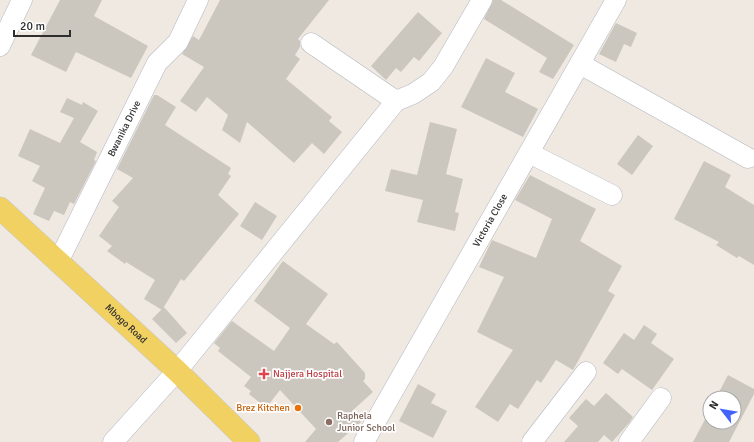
<svg xmlns="http://www.w3.org/2000/svg" width="754" height="442" font-family="Signika,sans-serif">
<style>
.building{fill:#cbc7bf}
.lines{fill:none;stroke-linecap:round;stroke-linejoin:round}
.minor-casing{stroke:#b4b7c1;stroke-width:21}
.major-casing{stroke:#c9c9c9;stroke-width:23}
.minor{stroke:#fff;stroke-width:20}
.major{stroke:#f2d163;stroke-width:22}
.health-dot{fill:#e0444e;stroke:#fff;stroke-width:1.5}
.food-dot{fill:#e8710a;stroke:#fff;stroke-width:1.5}
.education-dot{fill:#8d6e63;stroke:#fff;stroke-width:1.5}
.labels{text-anchor:middle;dominant-baseline:central;stroke-width:3.5;stroke-linejoin:round;paint-order:stroke}
.street-label{font-size:10px;fill:#2e2e2e;stroke:#fff}
.health-label{font-size:10px;fill:#be3a42;stroke:#fff;text-anchor:start}
.food-label{font-size:10px;fill:#c56008;stroke:#fff;text-anchor:end}
.education-label{font-size:10px;fill:#785e54;stroke:#fff;text-anchor:start}
</style>
<rect width="100%" height="100%" fill="#efe9e1"/>
<!-- building -->
<g class="building">
<path d="M 60,0 L 102,0 L 94,16 L 148,46 L 131,78 L 76,52 L 66,72 L 31,55 Z"/>
<path d="M 220,0 L 329,0 L 298,39 L 300,41 L 300,47 L 295,55 L 300,59 L 286,79 L 332,117 L 329,121 L 342,132 L 324,154 L 312,143 L 294,163 L 247,122 L 240,143 L 222,130 L 228,115 L 207,97 L 196,112 L 180,101 L 204,67 L 182,54 L 193,36 L 199,40 Z"/>
<path d="M 493,0 L 501,0 L 574,45 L 553,79 L 539,72 L 547,58 L 484,19 Z"/>
<path d="M 418,12 L 442,33 L 419,61 L 414,57 L 401,72 L 396,68 L 386,80 L 371,66 Z"/>
<path d="M 616,23 L 637,33 L 631,47 L 624,44 L 616,62 L 599,54 Z"/>
<path d="M 486,58 L 515,73 L 505,92 L 538,109 L 523,137 L 461,107 Z"/>
<path d="M 154,95 L 157,95 L 176,107 L 165,125 L 231,168 L 228,174 L 231,176 L 218,195 L 239,214 L 184,281 L 181,279 L 162,310 L 144,299 L 155,280 L 126,262 L 125,264 L 107,251 L 112,246 L 99,236 L 119,207 L 112,201 L 133,178 L 117,169 Z"/>
<path d="M 67,98 L 82,105 L 83,102 L 98,111 L 80,142 L 97,152 L 94,160 L 96,161 L 74,204 L 70,202 L 64,215 L 54,211 L 49,221 L 33,214 L 45,188 L 32,181 L 40,166 L 18,156 L 30,129 L 60,143 L 74,118 L 60,112 Z"/>
<path d="M 430,122 L 457,129 L 446,174 L 463,179 L 455,212 L 459,213 L 455,231 L 417,222 L 423,200 L 385,191 L 391,169 L 417,175 Z"/>
<path d="M 638,135 L 653,146 L 632,175 L 617,164 Z"/>
<path d="M 704,161 L 731,175 L 725,187 L 754,205 L 754,265 L 739,256 L 737,258 L 716,245 L 719,242 L 674,219 Z"/>
<path d="M 530,175 L 596,209 L 580,241 L 622,266 L 608,291 L 615,295 L 573,370 L 556,360 L 541,383 L 537,380 L 518,409 L 510,404 L 498,422 L 475,407 L 513,350 L 477,332 L 504,277 L 479,267 L 492,240 L 536,258 L 552,219 L 515,200 Z"/>
<path d="M 255,202 L 277,216 L 262,240 L 240,226 Z"/>
<path d="M 283,261 L 328,294 L 306,324 L 334,344 L 337,342 L 365,373 L 365,379 L 363,381 L 373,392 L 352,411 L 361,422 L 338,442 L 305,442 L 316,429 L 280,390 L 266,408 L 249,394 L 251,391 L 244,386 L 251,377 L 218,351 L 220,348 L 214,343 L 232,321 L 274,351 L 290,328 L 254,301 Z"/>
<path d="M 164,307 L 187,333 L 176,343 L 152,319 Z"/>
<path d="M 644,325 L 657,334 L 651,343 L 674,359 L 652,390 L 622,369 L 618,374 L 603,363 L 624,333 L 634,340 Z"/>
<path d="M 728,375 L 754,389 L 754,394 L 729,442 L 693,442 L 710,410 L 710,422 L 734,422 L 734,398 L 716,398 Z"/>
<path d="M 418,384 L 436,394 L 431,403 L 447,411 L 433,438 L 399,421 Z"/>
<path d="M 606,393 L 633,417 L 629,423 L 612,442 L 604,435 L 598,442 L 564,442 L 578,426 L 569,418 L 586,399 L 594,406 Z"/>
</g>
<g class="lines">
<!-- minor casing -->
<g class="minor-casing">
<g id="minor">
<path d="M 311,43 L 396,101"/>
<path d="M 0,46 L 22,0"/>
<path d="M 580,64 L 748,158"/>
<path d="M 529,153 L 612,195"/>
<path id="s1" d="M 58,262 L 157,63 L 178,42 L 198,0"/>
<path d="M 113,442 L 177,371 L 396,101 L 413,94 L 431,82 L 443,67 L 482,0"/>
<path id="s2" d="M 364,442 L 616,0"/>
<path d="M 532,442 L 586,372"/>
<path d="M 629,442 L 661,398"/>
</g>
</g>
<!-- major casing -->
<g class="major-casing">
<g id="major">
<path id="s3" d="M 0,208 L 177,371 L 249,442"/>
</g>
</g>
<!-- minor -->
<use href="#minor" class="minor"/>
<!-- major -->
<use href="#major" class="major"/>
</g>
<!-- markers -->
<path class="health-dot" d="M262 368h4v4h4v4h-4v4h-4v-4h-4v-4h4z"/>
<circle class="food-dot" cx="298" cy="408" r="4"/>
<circle class="education-dot" cx="329" cy="422" r="4"/>
<g class="labels">
<!-- street labels -->
<g class="street-label">
<text stroke="none"><textPath href="#s1" startOffset="149">Bwanika Drive</textPath></text>
<text stroke="none"><textPath href="#s2" startOffset="255">Victoria Close</textPath></text>
<text stroke="none"><textPath href="#s3" startOffset="171">Mbogo Road</textPath></text>
</g>
<!-- health labels -->
<g class="health-label">
<text x="273" y="374">Najjera Hospital</text>
</g>
<!-- food labels -->
<g class="food-label">
<text x="290" y="408">Brez Kitchen</text>
</g>
<!-- education labels -->
<g class="education-label">
<text x="337" y="416">Raphela<tspan x="337" dy="12">Junior School</tspan></text>
</g>
</g>
<!-- north arrow -->
<g transform="translate(722 410) rotate(301)"><circle r="19" fill="#ffffff" stroke="#ababab"/>
<path d="M0-3L7 15L0 10L-7 15Z" fill="#4264fb"/>
<text y="-6" font-size="11" font-weight="bold" text-anchor="middle" fill="#2e2e2e">N</text>
</g>
<!-- scale -->
<path d="M14 30v6h56v-6" fill="none" stroke="#2e2e2e" stroke-width="2"/>
<text x="20" y="30" font-size="12" fill="#2e2e2e" stroke="#ffffff" stroke-width="3" paint-order="stroke">20 m</text>
</svg>
